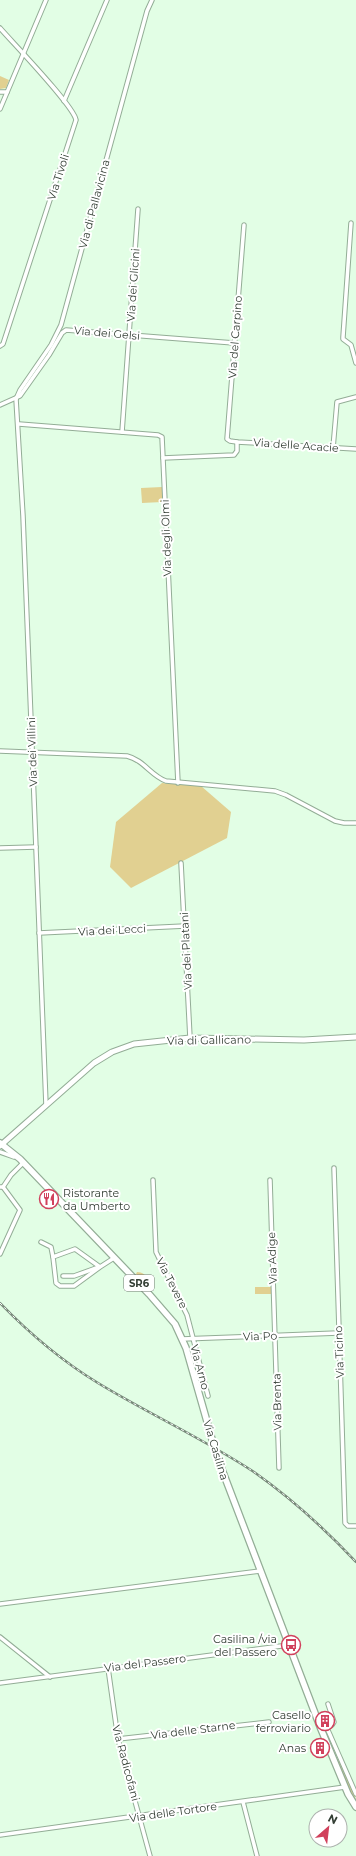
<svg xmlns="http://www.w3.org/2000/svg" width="356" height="1856" font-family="Montserrat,sans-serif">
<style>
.green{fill:#e1d091}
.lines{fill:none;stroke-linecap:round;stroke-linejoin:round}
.street-casing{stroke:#93ad96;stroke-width:5.5}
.secondary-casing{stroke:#93ad96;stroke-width:7}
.primary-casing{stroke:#93ad96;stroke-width:8}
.street{stroke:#fff;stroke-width:3.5}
.secondary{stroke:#fff;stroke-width:5}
.primary{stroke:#fff;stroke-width:5.5}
.rail-casing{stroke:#778979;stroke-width:2.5}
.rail{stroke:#fff;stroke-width:1;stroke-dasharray:3;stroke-linecap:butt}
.primary-bridge-casing{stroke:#93ad96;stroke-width:8;stroke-linecap:butt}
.primary-bridge{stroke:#fff;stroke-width:5.5}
.labels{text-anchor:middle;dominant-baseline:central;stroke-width:4;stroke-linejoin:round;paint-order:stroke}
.shield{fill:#fff;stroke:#707871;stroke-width:1}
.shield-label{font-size:10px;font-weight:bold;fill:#333e34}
.street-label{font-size:11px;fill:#333e34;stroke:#fff}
.poi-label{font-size:11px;fill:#333e34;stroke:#fff;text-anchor:end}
</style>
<rect width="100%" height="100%" fill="#e2fee5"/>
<!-- green -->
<g class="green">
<path d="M 0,76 L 9,80 L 6,88 L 0,89 Z"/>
<path d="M 162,487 L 162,502 L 142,503 L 141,488 Z"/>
<path d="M 162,783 L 201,786 L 231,812 L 227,838 L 131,888 L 110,867 L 116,822 Z"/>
<path d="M 137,1272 C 142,1272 147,1275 148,1281 L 145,1284 L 136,1274 Z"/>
<rect x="255" y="1287" width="16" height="7"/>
<path d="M 334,1756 C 343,1762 356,1792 356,1803 Z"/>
</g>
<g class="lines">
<!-- street casing -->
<g class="street-casing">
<g id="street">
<path d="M 0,28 C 13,43 74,106 76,120 L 3,344 L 0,346"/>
<path d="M 0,92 L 7,92"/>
<path d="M 64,101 L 107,0"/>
<path d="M 0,109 L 46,0"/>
<path d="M 351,223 L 343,337 L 343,339 L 351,345 L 356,363"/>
<path d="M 244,225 L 227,439 L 230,441 L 237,442 L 356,449"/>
<path d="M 16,399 L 23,516 L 46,1105"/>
<path d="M 16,399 L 20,390 L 51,345 L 61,325 L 147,11 L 152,0"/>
<path d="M 0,405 L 20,396 L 49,355 L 62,333 L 66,330 L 234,343"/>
<path d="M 19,424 L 158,435 L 162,437 L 178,783"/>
<path d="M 122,432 L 138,209"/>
<path d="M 333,448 L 337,402 L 356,397"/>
<path d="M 163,458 L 234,455 L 237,451 L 237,442"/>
<path d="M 0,751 L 127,756 C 144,760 151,776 166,781 L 275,791 L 286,795 L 335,821 L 344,823 L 356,823"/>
<path d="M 0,848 L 36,847"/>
<path d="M 181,863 L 190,1038"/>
<path d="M 39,933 L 185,926"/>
<path d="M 0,1152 L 14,1157"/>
<path d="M 334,1168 L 345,1523 L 348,1526 L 356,1526"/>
<path d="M 153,1180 L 156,1252 L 187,1315 L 208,1396"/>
<path d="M 270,1180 L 279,1468"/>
<path d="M 0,1187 L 3,1187 L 11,1175 L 23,1163"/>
<path d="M 41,1242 L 51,1247 L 53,1257"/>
<path d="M 0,1254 L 20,1210 L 3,1187"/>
<path d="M 100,1267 L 74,1286 L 60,1286 L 56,1283 L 53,1257 L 75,1249 L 100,1267 L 114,1258"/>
<path d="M 63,1276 L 74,1276 L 99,1267"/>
<path d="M 182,1339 L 338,1333"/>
<path d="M 0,1604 L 260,1571"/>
<path d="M 0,1637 L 50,1677"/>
<path d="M 108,1668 L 118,1739 L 150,1856"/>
<path d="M 0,1683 L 289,1645"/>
<path d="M 326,1728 L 332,1725 L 334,1722 L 328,1704"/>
<path d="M 327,1728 L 356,1794"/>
<path d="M 118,1739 L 269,1722"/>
<path d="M 243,1802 L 257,1856"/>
<path d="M 0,1835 L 345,1787"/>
</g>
</g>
<!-- secondary casing -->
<g class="secondary-casing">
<path id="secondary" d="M 0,1146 L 94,1063 L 112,1052 L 134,1044 L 190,1038 L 304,1040 L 356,1037"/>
</g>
<!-- primary casing -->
<g class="primary-casing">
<g id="primary">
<path d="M 0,1143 L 20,1159 L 149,1294 L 175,1324 L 186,1348 L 210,1432"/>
<path d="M 216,1454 L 321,1729 L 348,1794 L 356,1807"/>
</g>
</g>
<!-- street -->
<use href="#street" class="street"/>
<!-- secondary -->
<use href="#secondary" class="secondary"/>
<!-- primary -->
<use href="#primary" class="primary"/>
<!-- rail casing -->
<g class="rail-casing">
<path id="rail" d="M 0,1303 C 30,1334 62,1361 98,1383 C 149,1414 204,1439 254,1472 C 291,1498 325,1529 356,1562"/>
</g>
<!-- rail -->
<use href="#rail" class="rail"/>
<!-- primary-bridge casing -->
<g class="primary-bridge-casing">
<path id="primary-bridge" d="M 210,1432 L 216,1454"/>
</g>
<!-- primary-bridge -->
<use href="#primary-bridge" class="primary-bridge"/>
</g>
<!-- icons -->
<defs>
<g id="restaurant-ring" transform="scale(1)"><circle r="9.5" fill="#fff" stroke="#d1415c" stroke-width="1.5"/><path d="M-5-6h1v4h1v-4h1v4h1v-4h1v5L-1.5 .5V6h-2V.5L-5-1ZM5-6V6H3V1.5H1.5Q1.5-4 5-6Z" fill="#d1415c"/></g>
<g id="bus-ring" transform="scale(1)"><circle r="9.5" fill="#fff" stroke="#d1415c" stroke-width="1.5"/><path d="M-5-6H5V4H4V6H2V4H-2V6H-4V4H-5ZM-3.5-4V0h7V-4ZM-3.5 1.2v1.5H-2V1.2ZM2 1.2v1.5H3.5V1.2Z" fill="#d1415c"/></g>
<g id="building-ring" transform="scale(1)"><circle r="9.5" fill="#fff" stroke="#d1415c" stroke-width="1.5"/><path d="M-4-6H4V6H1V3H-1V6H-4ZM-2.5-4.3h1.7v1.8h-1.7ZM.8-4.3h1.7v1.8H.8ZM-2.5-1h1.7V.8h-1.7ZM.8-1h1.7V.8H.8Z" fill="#d1415c"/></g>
</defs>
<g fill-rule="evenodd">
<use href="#restaurant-ring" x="49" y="1199"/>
<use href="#bus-ring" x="291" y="1645"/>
<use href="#building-ring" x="325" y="1721"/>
<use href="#building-ring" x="320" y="1748"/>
</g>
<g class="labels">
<!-- shield labels -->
<rect class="shield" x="124" y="1275" width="30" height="16" rx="3"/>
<g class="shield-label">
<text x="139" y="1283">SR6</text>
</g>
<!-- street labels -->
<g class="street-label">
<text transform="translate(58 177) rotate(-72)">Via Tivoli</text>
<text transform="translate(94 204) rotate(-75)">Via di Pallavicina</text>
<text transform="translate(133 285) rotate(-86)">Via dei Glicini</text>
<text transform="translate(107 333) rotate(5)">Via dei Gelsi</text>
<text transform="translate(235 337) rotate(-86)">Via del Carpino</text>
<text transform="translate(296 445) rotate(4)">Via delle Acacie</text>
<text transform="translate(166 538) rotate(-92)">Via degli Olmi</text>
<text transform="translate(32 752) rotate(-92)">Via dei Villini</text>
<text transform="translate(112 930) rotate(-3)">Via dei Lecci</text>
<text transform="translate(186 951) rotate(-93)">Via dei Platani</text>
<text transform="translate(209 1040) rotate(-1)">Via di Gallicano</text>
<text transform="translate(272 1258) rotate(-92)">Via Adige</text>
<text transform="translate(172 1283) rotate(63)">Via Tevere</text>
<text transform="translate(260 1336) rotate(-2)">Via Po</text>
<text transform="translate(339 1352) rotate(-92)">Via Ticino</text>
<text transform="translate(200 1367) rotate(75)">Via Arno</text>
<text transform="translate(277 1402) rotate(-91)">Via Brenta</text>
<text transform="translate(216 1450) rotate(73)">Via Casilina</text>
<text transform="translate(145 1663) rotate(-7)">Via del Passero</text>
<text transform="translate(193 1730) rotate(-7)">Via delle Starne</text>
<text transform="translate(126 1763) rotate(75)">Via Radicofani</text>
<text transform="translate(173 1812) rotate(-8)">Via delle Tortore</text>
</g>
<!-- poi labels -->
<g class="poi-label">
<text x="63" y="1193" text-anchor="start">Ristorante<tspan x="63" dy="13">da Umberto</tspan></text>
<text x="277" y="1639">Casilina /via<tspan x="277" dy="13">del Passero</tspan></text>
<text x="311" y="1715">Casello<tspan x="311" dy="13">ferroviario</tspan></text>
<text x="306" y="1748">Anas</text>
</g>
</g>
<!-- north arrow -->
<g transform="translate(328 1828) rotate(28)"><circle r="19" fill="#ffffff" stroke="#adb2ae"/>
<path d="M0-3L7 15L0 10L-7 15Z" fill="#d1415c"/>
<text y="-6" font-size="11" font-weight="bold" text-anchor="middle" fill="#333e34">N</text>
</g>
</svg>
